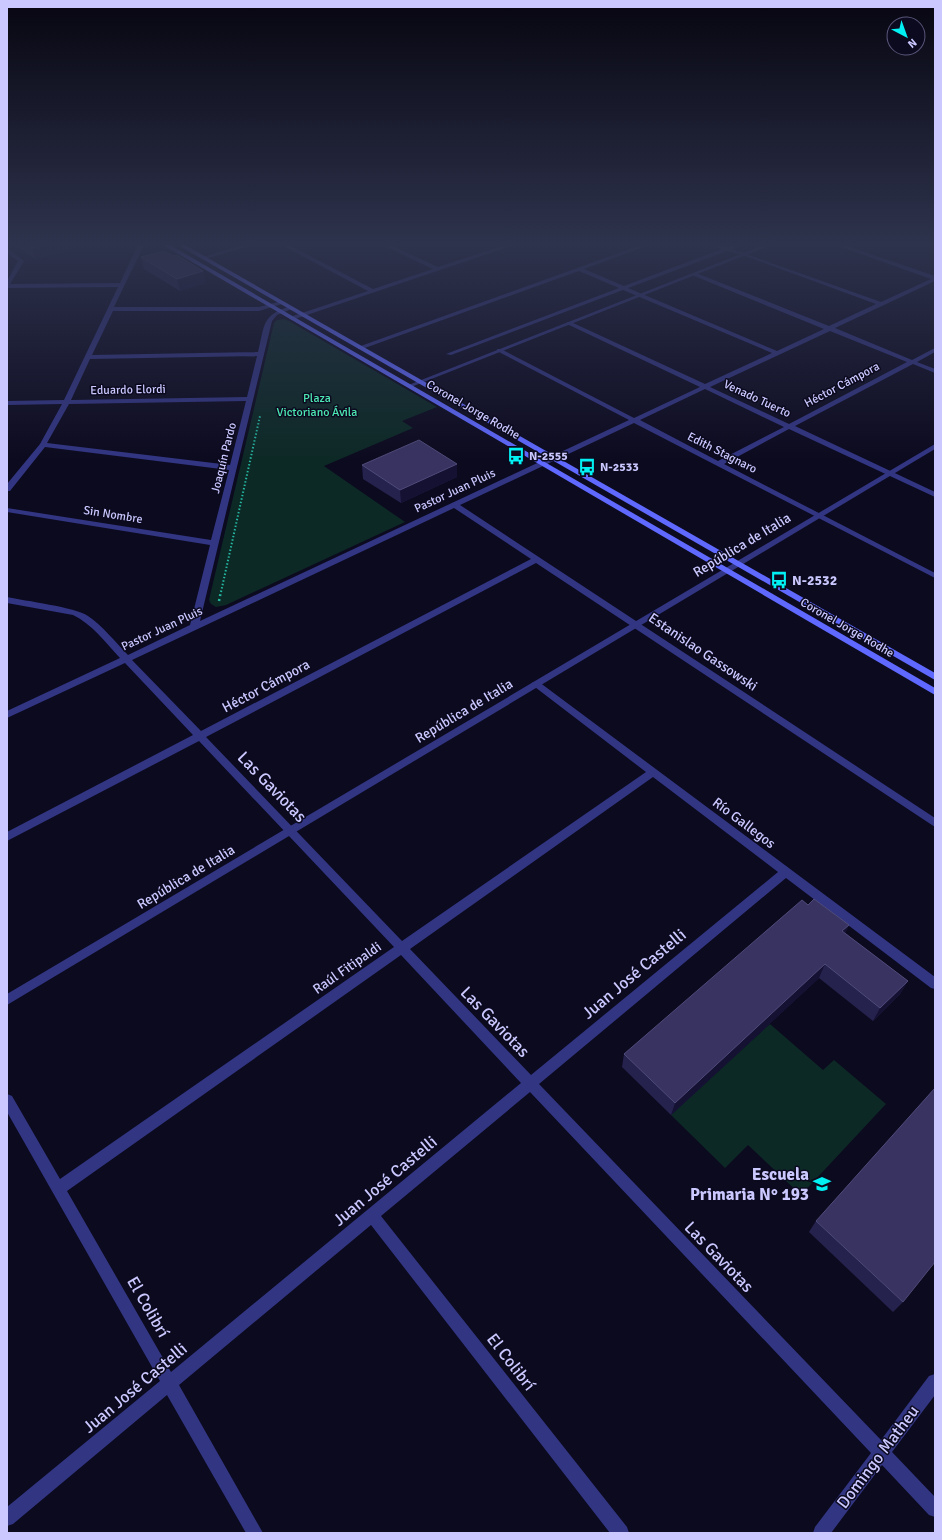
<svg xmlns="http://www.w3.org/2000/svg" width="942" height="1540" font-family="Signika,sans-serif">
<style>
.green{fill:#0d2926}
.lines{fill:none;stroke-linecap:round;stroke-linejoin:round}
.path-far1{stroke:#24b8a2;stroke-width:2;stroke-dasharray:1.5 2;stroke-linecap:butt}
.path{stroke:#24b8a2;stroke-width:2.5;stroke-dasharray:2 3;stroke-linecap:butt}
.minor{fill:#323582;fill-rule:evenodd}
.tertiary{fill:#323582;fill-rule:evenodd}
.secondary{fill:#5f69ff;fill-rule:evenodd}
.wall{fill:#26224e}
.shaded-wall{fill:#141133}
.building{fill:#383361;stroke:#4f4b7a}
.labels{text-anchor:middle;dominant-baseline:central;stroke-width:3;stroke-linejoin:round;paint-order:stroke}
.far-street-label{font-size:12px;fill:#cac8ff;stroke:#0c0a1f}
.far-park-label{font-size:12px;fill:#4ce8b3;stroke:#0c0a1f}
.far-poi-label{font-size:12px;font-weight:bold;fill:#cac8ff;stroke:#0c0a1f;text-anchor:start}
.street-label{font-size:14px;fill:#cac8ff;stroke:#0c0a1f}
.poi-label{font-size:14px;font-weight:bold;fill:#cac8ff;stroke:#0c0a1f;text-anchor:start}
.near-street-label{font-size:17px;fill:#cac8ff;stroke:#0c0a1f}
.near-poi-label{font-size:17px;font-weight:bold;fill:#cac8ff;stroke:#0c0a1f;text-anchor:end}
</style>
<rect width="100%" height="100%" fill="#0c0a1f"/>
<!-- green -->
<g class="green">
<path d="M 284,319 L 289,321 L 437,407 L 402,421 L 413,428 L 324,466 L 405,522 L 226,605 L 216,607 L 211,604 L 209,600 L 274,323 L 277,320 Z"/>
<path d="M 770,1024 L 823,1070 L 834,1060 L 886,1104 L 801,1195 L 748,1145 L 725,1168 L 671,1115 Z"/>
</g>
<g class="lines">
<!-- path-far1 -->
<path class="path-far1" d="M 221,592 L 260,416"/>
<!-- path -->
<path class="path" d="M 219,601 L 221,591"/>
<!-- minor -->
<g class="minor">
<path d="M 138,245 L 144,245 L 114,307 L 259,307 L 282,301 L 285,303 L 259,311 L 113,311 L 92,355 L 258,352 C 265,325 261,315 291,306 L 294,308 L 277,315 L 272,321 L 200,621 L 629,420 L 497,351 L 497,349 L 501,349 L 634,418 L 700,387 L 567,324 L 567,322 L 571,322 L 705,384 L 772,353 L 623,290 L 451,355 L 446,354 L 619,288 L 579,271 L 362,349 L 358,349 L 358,347 L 641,245 L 649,245 L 584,269 L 624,286 L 722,249 L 711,245 L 727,247 L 740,245 L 732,249 L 881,302 L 931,279 L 836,245 L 844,245 L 935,276 L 935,281 L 835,328 L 912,360 L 935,348 L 935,352 L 917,362 L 935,369 L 935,373 L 913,364 L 795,426 L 935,492 L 935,497 L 789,429 L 724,464 L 935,573 L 935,578 L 634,423 L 460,505 L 935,818 L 935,827 L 536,563 L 206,737 L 402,941 L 646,772 L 531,684 L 533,682 L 539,682 L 935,977 L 935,989 L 931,988 L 786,878 L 539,1084 L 881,1440 L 929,1376 L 935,1374 L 935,1395 L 892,1452 L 935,1497 L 935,1517 L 929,1515 L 882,1465 L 831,1533 L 813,1533 L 815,1527 L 871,1453 L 530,1092 L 381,1216 L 627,1527 L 629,1533 L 610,1533 L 371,1225 L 179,1385 L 263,1533 L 246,1533 L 167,1395 L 13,1524 L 7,1526 L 7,1507 L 160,1381 L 7,1112 L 7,1094 L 12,1096 L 60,1179 L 394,947 L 199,741 L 7,841 L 7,832 L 193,735 L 125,663 L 7,718 L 7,711 L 120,658 C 106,643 92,624 73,615 L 7,603 L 7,597 C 25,601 75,607 88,616 C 103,626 115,642 128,655 L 190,625 L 210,545 L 7,512 L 7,508 L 211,540 L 229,470 L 45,447 L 10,491 L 7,491 L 7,484 L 40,444 L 62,404 L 7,405 L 7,401 L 64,400 L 118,287 L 7,288 L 7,281 L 18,261 L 7,253 L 7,248 L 24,261 L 10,284 L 120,283 ZM 727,251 L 743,255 L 876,304 L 829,326 L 696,273 L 692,273 L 692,275 L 824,329 L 777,351 L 628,288 ZM 830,331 L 907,362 L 789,424 L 710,387 ZM 257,356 L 247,397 L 71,400 L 90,359 ZM 705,389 L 784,427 L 718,461 L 640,420 ZM 246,401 L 230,465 L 47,443 L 69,404 ZM 454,508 L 531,559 L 201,731 L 132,660 ZM 653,777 L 778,872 L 531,1075 L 410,949 ZM 401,955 L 521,1083 L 171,1372 L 67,1191 Z"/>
<path d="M 243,245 L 251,245 L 205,259 L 200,258 Z"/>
<path d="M 282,245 L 289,245 L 373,289 L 433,269 L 383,245 L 390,245 L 438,267 L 506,245 L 514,245 L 292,320 L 289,318 L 290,317 L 368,291 Z"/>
</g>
<!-- tertiary -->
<g class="tertiary">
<path d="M 764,245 L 771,245 L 411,387 L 406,386 Z"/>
<path d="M 935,444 L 935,449 L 7,1005 L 7,994 Z"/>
</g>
<!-- secondary -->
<g class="secondary">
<path d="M 163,245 L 170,245 L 935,688 L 935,695 Z"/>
<path d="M 178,245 L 185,245 L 935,673 L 935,680 Z"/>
</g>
</g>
<!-- wall -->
<g class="wall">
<path d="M 15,245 L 89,245 L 35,259 Z"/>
<path d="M 141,257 L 206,283 L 180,291 L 144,269 Z"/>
<path d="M 362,465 L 457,477 L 401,503 L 363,479 Z"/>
<path d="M 808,905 L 849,925 L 845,933 L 908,981 L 900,994 L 873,1021 L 819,978 L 671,1115 L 622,1067 L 624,1054 Z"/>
<path d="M 816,1221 L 903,1302 L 893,1312 L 809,1232 Z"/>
</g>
<!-- shaded-wall -->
<g class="shaded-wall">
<path d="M 42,245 L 89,245 L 35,259 L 32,248 Z"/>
<path d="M 203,271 L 206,283 L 180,291 L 177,279 Z"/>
<path d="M 457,464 L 457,477 L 401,503 L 400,490 Z"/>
<path d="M 849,925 L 842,939 L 842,931 Z"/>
<path d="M 825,964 L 819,978 L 671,1115 L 675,1103 Z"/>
<path d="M 908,981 L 900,994 L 873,1021 L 880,1008 Z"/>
</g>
<!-- building -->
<g class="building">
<path d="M 28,245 L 42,245 L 32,248 Z"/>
<path d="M 164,251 L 174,256 L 177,255 L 203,271 L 177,279 L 141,257 Z"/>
<path d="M 419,440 L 457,464 L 400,490 L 362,465 Z"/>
<path d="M 814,899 L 849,925 L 842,931 L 908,981 L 880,1008 L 825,964 L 675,1103 L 624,1054 L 802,900 L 808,905 Z"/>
<path d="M 935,1088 L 935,1262 L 903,1302 L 816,1221 Z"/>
</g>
<!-- sky -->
<linearGradient id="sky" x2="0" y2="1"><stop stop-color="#070611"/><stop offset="0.53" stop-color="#2e334d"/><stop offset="1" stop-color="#2e334d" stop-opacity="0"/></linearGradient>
<rect width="942" height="460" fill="url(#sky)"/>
<!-- icons -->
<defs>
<g id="bus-bare" transform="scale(1.38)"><path d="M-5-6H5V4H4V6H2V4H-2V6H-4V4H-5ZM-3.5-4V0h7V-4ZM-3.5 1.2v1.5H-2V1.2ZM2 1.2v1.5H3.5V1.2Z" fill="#00f0f3" stroke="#0c0a1f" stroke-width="2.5" paint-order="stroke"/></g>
<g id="school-bare" transform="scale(1.38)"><path d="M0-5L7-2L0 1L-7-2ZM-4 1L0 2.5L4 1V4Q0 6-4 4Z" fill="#00f0f3" stroke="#0c0a1f" stroke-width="2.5" paint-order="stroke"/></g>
</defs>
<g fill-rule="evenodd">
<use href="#bus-bare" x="516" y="456"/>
<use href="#bus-bare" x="587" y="467"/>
<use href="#bus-bare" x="779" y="580"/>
<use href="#school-bare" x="822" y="1184"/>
</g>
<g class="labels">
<!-- far-street labels -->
<g class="far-street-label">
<text transform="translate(842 385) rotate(-28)">Héctor Cámpora</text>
<text transform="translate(128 390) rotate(-1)">Eduardo Elordi</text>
<text transform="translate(757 399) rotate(25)">Venado Tuerto</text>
<text transform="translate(473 410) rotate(30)">Coronel Jorge Rodhe</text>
<text transform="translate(722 453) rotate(27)">Edith Stagnaro</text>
<text transform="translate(224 458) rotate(-76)">Joaquín Pardo</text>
<text transform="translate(455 491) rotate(-25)">Pastor Juan Pluis</text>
<text transform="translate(113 515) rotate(9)">Sin Nombre</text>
<text transform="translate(847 628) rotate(30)">Coronel Jorge Rodhe</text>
<text transform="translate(162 629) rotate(-25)">Pastor Juan Pluis</text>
</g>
<!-- far-park labels -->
<g class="far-park-label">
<text x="317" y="398">Plaza<tspan x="317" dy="14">Victoriano Ávila</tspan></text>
</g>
<!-- far-poi labels -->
<g class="far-poi-label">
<text x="529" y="456">N-2555</text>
<text x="600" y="467">N-2533</text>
</g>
<!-- street labels -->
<g class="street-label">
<text transform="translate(742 545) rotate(-31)">República de Italia</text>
<text transform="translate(703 652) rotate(34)">Estanislao Gassowski</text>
<text transform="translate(266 686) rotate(-28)">Héctor Cámpora</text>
<text transform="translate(464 711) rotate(-31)">República de Italia</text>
<text transform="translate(744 823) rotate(37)">Río Gallegos</text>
<text transform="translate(186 877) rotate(-31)">República de Italia</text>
<text transform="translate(347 968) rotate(-35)">Raúl Fitipaldi</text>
</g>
<!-- poi labels -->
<g class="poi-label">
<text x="792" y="580">N-2532</text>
</g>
<!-- near-street labels -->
<g class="near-street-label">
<text transform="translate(272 787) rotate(46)">Las Gaviotas</text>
<text transform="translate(634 974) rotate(-40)">Juan José Castelli</text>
<text transform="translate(495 1022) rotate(46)">Las Gaviotas</text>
<text transform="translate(385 1181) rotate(-40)">Juan José Castelli</text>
<text transform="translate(719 1257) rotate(46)">Las Gaviotas</text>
<text transform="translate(148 1307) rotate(60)">El Colibrí</text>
<text transform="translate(511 1362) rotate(52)">El Colibrí</text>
<text transform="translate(135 1388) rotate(-40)">Juan José Castelli</text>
<text transform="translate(878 1457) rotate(-53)">Domingo Matheu</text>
</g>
<!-- near-poi labels -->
<g class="near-poi-label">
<text x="809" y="1174">Escuela<tspan x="809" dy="20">Primaria N° 193</tspan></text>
</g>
</g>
<!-- border -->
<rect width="942" height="1540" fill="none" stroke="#cac8ff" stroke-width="16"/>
<!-- north arrow -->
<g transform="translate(906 36) rotate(139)"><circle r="19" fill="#0c0a1f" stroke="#585679"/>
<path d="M0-3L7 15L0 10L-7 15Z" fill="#00f0f3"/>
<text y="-6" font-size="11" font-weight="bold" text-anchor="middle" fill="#cac8ff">N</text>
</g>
</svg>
